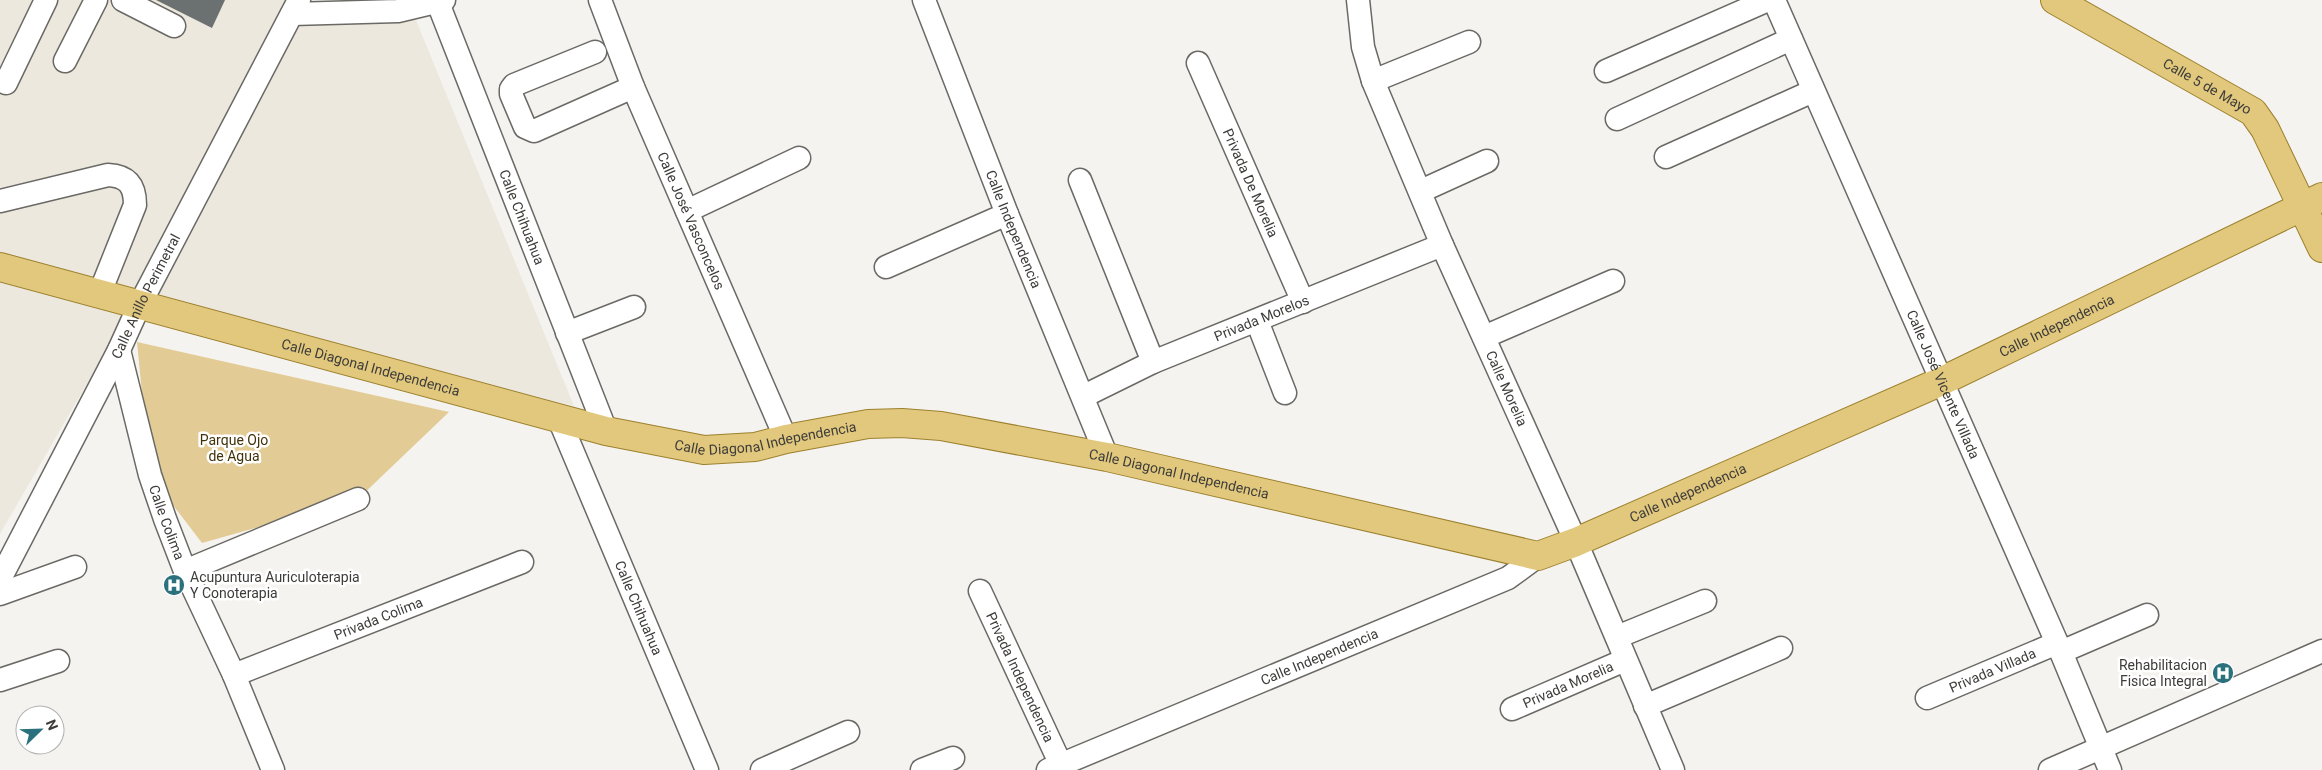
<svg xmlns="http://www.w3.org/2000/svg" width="2322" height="770" font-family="Roboto,sans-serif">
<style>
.built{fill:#ece8dd}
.green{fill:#e2cb94}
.building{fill:#6b7071}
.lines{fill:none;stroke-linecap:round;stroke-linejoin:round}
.minor-casing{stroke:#6a6965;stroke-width:25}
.major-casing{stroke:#9c802d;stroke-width:30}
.minor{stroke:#fff;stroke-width:22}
.major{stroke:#e2c87d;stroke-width:28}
.labels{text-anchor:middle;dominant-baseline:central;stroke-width:5;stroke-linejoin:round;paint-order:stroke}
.street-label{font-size:14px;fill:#3d3c3a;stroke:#fff}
.park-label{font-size:14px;fill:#41320a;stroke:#fff}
.poi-label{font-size:14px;fill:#3d3c3a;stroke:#fff;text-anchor:start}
</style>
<rect width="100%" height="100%" fill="#f5f3ef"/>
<!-- built -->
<path class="built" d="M 0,0 L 302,0 L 299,5 L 411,8 L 574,406 L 137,297 L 0,534 Z"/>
<!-- green -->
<path class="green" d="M 137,342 L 449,412 L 358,499 L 202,543 L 150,475 Z"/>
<!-- building -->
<path class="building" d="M 156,0 L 225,0 L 212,28 Z"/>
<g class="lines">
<!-- minor casing -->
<g class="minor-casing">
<g id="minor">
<path d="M 123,0 L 174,26"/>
<path id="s1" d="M 600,0 L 633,87 L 786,439"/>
<path id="s2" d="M 924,0 L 1007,214 L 1107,457"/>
<path id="s3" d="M 1358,0 L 1363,47 L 1373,81 L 1442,245 L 1576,542 L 1673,770"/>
<path id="s4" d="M 1774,0 L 2061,652 L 2110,770"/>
<path id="s5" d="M 438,3 L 606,431"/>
<path d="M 292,14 L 398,11 L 444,0"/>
<path d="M 595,52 L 514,85 L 511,89 L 511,94 L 525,127 L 534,131 L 633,87"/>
<path d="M 65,61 L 96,0"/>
<path id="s6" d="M 1198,63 L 1303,302"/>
<path d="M 1606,71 L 1768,0"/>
<path d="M 1373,81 L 1469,42"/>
<path d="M 6,83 L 46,0"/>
<path d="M 1617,119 L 1791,39"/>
<path d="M 1666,157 L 1813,91"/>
<path d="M 1080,180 L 1153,362"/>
<path d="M 1421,191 L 1487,161"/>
<path d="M 0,201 L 108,175 C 128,176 135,186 135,205 L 99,295"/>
<path d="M 687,211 L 799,158"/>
<path d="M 886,267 L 1007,214"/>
<path d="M 1257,321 L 1285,393"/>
<path d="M 567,333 L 634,307"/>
<path d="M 1484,337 L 1613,281"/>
<path id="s7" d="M 119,350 L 150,475 L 165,519 L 185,571 L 234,675 L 273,770"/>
<path id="s8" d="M 1084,396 L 1153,362 L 1442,245"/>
<path id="s9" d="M 559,419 L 707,770"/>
<path d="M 185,571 L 358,499"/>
<path id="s10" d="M 0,579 L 119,350 L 139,306 L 299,0"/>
<path id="s11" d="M 980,591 L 1061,765"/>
<path d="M 0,594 L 75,567"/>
<path d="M 1617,637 L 1705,601"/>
<path d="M 2061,652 L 2147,615"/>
<path id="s12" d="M 234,675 L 522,562"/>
<path d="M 0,680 L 58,661"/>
<path id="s13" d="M 1927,698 L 2057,643"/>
<path d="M 1645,706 L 1781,648"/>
<path id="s14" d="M 1512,709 L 1625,660"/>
<path d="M 762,770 L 848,732"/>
<path d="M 922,770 L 953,758"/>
<path id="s15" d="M 1048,770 L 1508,578 L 1538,556"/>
<path d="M 2050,770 L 2322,651"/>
</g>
</g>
<!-- major casing -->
<g class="major-casing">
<g id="major">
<path id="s16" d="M 2055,0 L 2253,112 L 2265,129 L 2322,248"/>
<path id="s17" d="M 0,267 L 606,431 L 704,450 L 755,447 L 786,439 L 868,424 L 902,423 L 941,426 L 1107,457 L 1538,556 L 1576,542 L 1942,381 L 2322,197"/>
</g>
</g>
<!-- minor -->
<use href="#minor" class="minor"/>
<!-- major -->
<use href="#major" class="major"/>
</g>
<!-- icons -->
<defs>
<g id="hospital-disc" transform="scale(1.125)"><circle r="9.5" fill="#2a707d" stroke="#fff"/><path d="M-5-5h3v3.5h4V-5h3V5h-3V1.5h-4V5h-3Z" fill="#fff"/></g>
</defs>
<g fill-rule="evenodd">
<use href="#hospital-disc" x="174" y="585"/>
<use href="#hospital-disc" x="2223" y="673"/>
</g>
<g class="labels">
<!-- street labels -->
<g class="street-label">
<text stroke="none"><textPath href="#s16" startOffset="175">Calle 5 de Mayo</textPath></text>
<text stroke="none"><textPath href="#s6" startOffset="131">Privada De Morelia</textPath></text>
<text stroke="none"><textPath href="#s5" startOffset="230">Calle Chihuahua</textPath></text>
<text stroke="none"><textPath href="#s1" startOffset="239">Calle José Vasconcelos</textPath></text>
<text stroke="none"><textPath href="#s2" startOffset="246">Calle Independencia</textPath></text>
<text stroke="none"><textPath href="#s10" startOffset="318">Calle Anillo Perimetral</textPath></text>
<text stroke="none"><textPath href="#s8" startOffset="194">Privada Morelos</textPath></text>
<text stroke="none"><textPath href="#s17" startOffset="2146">Calle Independencia</textPath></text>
<text stroke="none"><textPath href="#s17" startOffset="384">Calle Diagonal Independencia</textPath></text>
<text stroke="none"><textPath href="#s4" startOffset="420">Calle José Vicente Villada</textPath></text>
<text stroke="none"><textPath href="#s3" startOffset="418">Calle Morelia</textPath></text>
<text stroke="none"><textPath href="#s17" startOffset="790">Calle Diagonal Independencia</textPath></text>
<text stroke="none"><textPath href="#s17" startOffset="1210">Calle Diagonal Independencia</textPath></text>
<text stroke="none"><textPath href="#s17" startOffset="1741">Calle Independencia</textPath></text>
<text stroke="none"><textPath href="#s7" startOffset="179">Calle Colima</textPath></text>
<text stroke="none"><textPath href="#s9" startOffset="205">Calle Chihuahua</textPath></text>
<text stroke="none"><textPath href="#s12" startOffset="155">Privada Colima</textPath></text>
<text stroke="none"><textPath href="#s15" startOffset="294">Calle Independencia</textPath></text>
<text stroke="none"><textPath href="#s13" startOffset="71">Privada Villada</textPath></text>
<text stroke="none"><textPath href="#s11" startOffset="95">Privada Independencia</textPath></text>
<text stroke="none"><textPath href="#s14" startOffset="61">Privada Morelia</textPath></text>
</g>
<!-- park labels -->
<g class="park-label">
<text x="234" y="440">Parque Ojo<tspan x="234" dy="16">de Agua</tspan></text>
</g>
<!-- poi labels -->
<g class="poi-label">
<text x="190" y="577">Acupuntura Auriculoterapia<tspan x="190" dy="16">Y Conoterapia</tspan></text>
<text x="2207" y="665" text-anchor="end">Rehabilitacion<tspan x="2207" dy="16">Fisica Integral</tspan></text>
</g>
</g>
<!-- north arrow -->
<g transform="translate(40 730) rotate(67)"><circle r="24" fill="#ffffff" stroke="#b1b1b0"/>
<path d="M0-4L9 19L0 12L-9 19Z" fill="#2a707d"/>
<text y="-8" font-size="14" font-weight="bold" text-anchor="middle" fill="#3d3c3a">N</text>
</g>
</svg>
